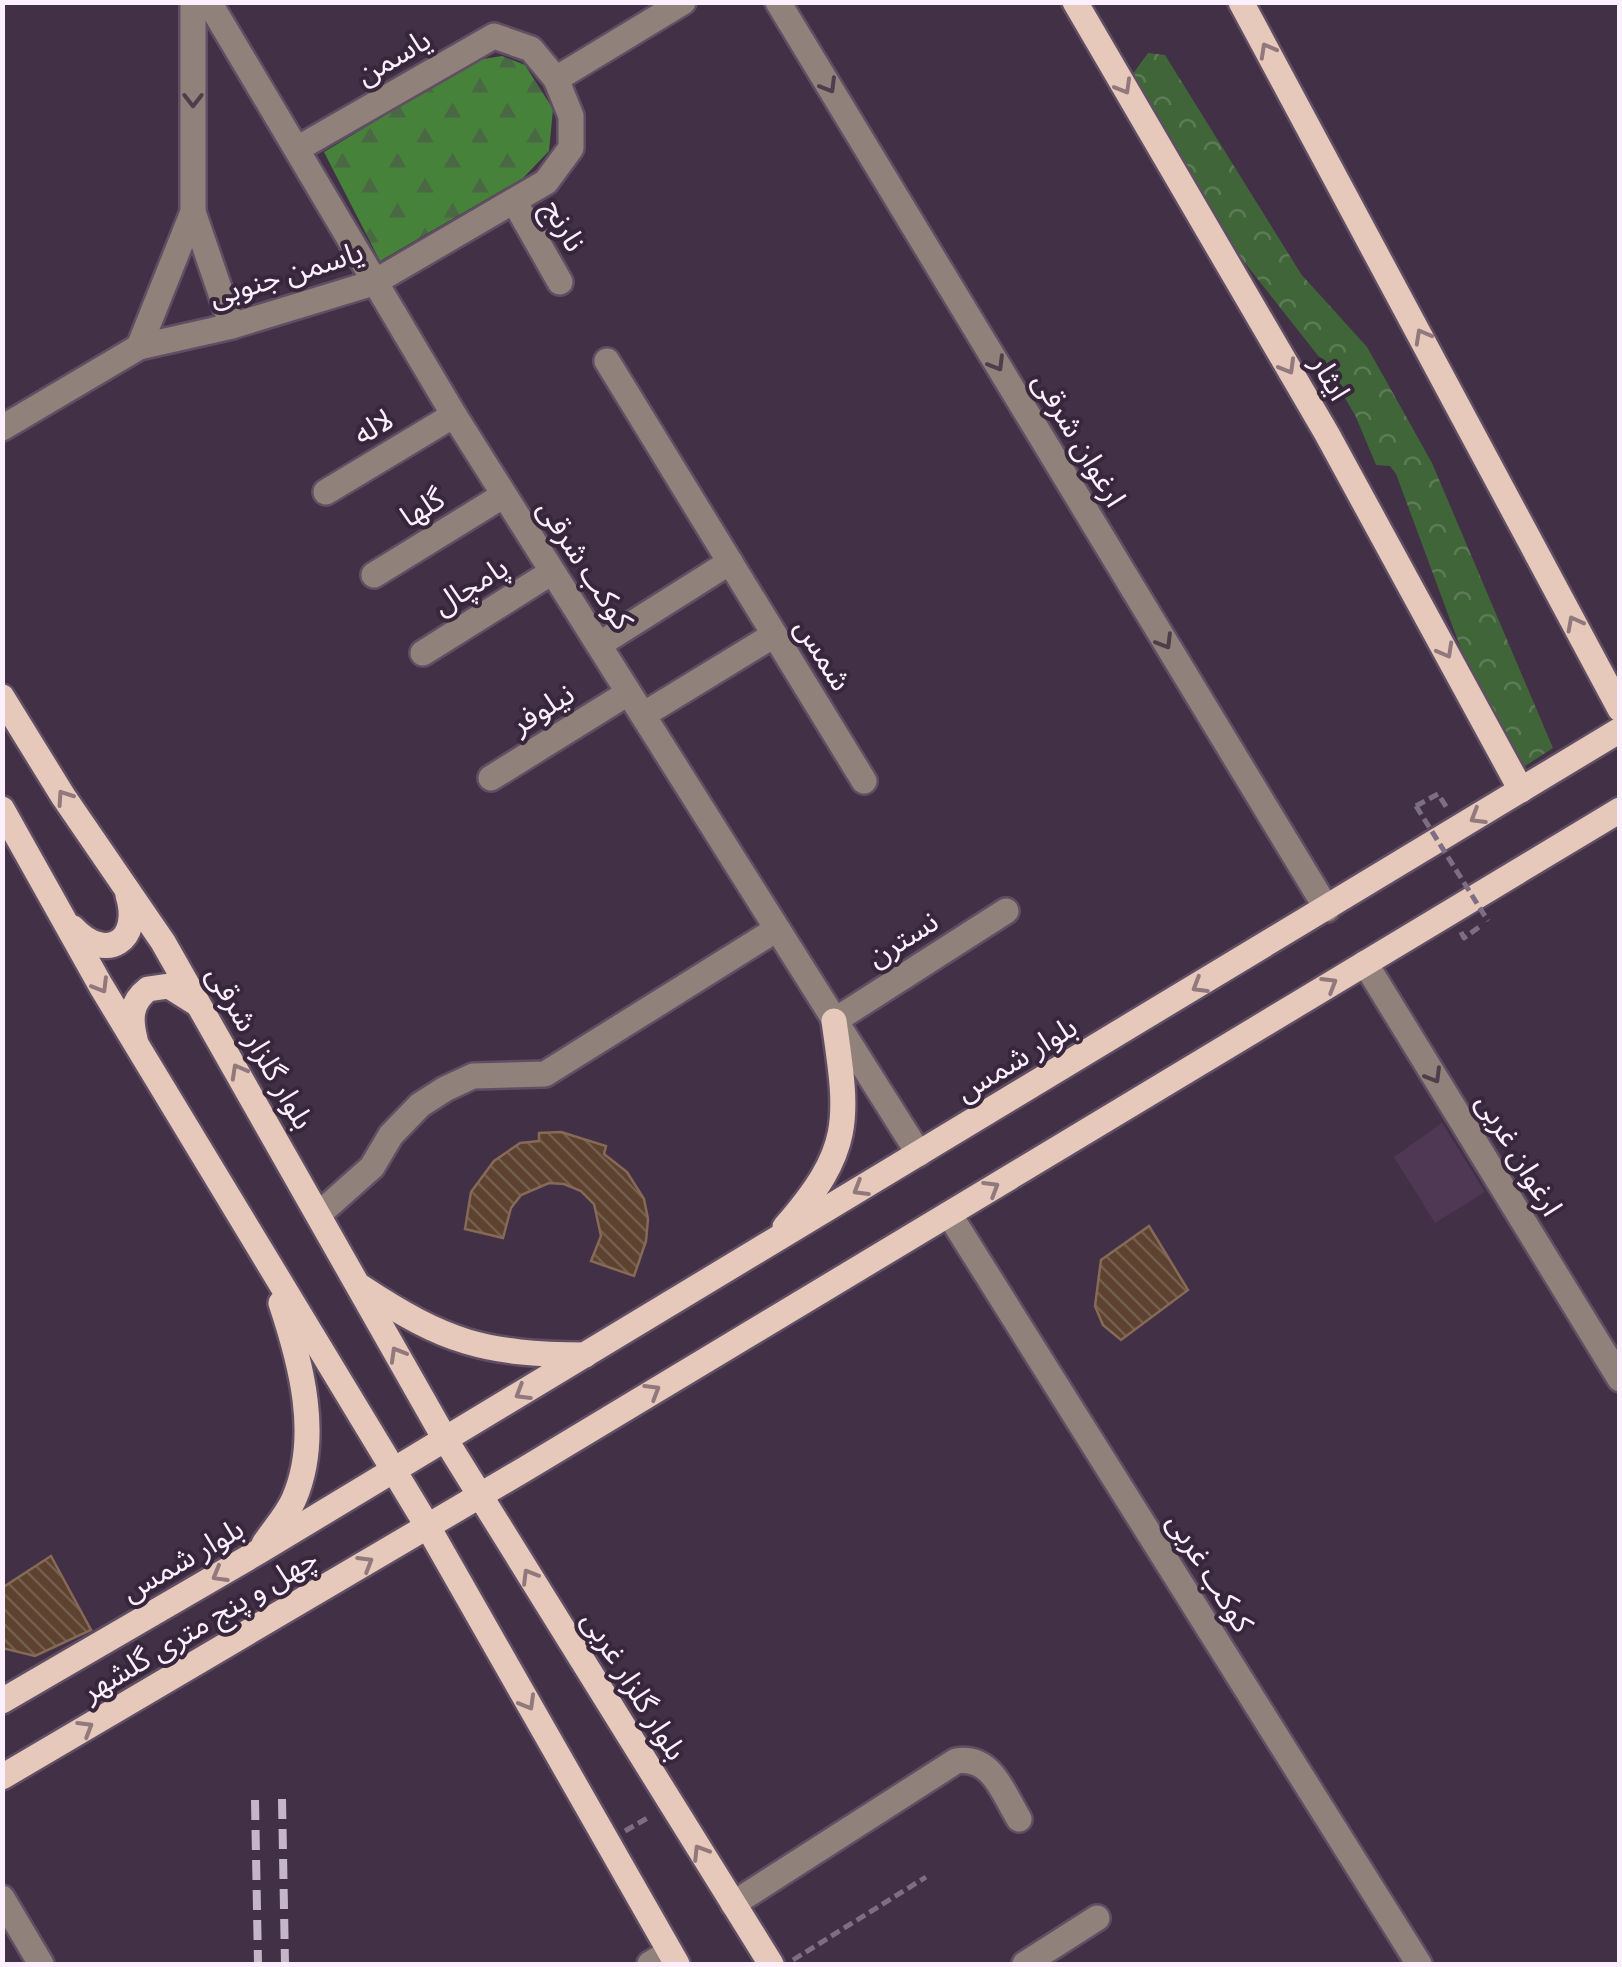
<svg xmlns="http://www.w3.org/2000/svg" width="1622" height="1967" font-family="'Titillium Web','Noto Sans Arabic',sans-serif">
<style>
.built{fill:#4f3854}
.forest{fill:url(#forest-firs)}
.park{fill:url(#park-crowns)}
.building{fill:url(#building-back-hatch);stroke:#866a56;stroke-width:2.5}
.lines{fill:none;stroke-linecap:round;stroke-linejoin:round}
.minor-casing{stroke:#604f64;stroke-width:30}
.major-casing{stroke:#604f64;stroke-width:30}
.path{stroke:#7e6e82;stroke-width:5;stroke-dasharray:10 5;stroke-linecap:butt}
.minor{stroke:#90817a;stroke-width:25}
.major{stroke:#e7c9bb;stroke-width:25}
.rail{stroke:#c4b6c8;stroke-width:8;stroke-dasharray:20 10;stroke-linecap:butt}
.path-bridge{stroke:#7e6e82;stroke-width:5;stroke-dasharray:10 5;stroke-linecap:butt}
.oneway{stroke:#90787c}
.oneway2{stroke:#4e3d4c}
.labels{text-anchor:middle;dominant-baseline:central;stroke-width:8;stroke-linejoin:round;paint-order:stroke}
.street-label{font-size:30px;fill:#fcf0ff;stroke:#38263c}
</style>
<defs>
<pattern id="forest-firs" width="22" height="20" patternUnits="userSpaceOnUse" patternTransform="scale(2.5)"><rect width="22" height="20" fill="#47823b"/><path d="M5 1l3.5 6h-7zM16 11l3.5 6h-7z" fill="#496843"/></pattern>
<pattern id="park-crowns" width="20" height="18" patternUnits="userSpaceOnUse" patternTransform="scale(2.5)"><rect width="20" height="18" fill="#406538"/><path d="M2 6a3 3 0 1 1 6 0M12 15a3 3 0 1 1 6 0" fill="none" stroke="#5c7b56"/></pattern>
<pattern id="building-back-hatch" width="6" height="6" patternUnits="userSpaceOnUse" patternTransform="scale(2.5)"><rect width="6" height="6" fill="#5c422f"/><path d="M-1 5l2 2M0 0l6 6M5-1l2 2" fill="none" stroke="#745e4e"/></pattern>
</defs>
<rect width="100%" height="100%" fill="#423047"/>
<!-- built -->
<path class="built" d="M 1442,1123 L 1485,1192 L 1435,1223 L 1394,1157 Z"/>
<!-- forest -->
<path class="forest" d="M 502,56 L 525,65 L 553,109 L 549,151 L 523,178 L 380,261 L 324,152 L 477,60 Z"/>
<!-- park -->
<path class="park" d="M 1148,53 L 1165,55 L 1301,274 L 1367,347 L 1389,386 L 1432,463 L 1553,748 L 1519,770 L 1468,668 L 1396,474 L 1390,466 L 1376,465 L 1356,417 L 1327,367 L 1234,249 L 1132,75 Z"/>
<!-- building -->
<g class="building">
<path d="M 561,1132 L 606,1146 L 604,1154 L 627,1172 L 644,1199 L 648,1219 L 646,1241 L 634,1276 L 591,1261 L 601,1236 L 594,1204 L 581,1191 L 564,1184 L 549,1183 L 521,1195 L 511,1208 L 503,1238 L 465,1229 L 471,1192 L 494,1161 L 520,1143 L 539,1141 L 539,1133 Z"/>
<path d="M 1149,1226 L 1188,1290 L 1121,1340 L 1103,1325 L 1095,1306 L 1101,1260 Z"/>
<path d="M 51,1556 L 91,1630 L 35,1656 L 2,1648 L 2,1588 Z"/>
</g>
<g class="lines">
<!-- minor casing -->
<g class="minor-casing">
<g id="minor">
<path d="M 209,2 L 454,415 L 919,1154"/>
<path d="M 778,2 L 1327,909"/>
<path d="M 556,79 L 683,2"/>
<path d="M 514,201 L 560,282"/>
<path d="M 193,212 L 232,326"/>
<path d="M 139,347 L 193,212 L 193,2"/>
<path d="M 607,361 L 864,781"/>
<path d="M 2,428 L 139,347 L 232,326 L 373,283 L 546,182 L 571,148 L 571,116 L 556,79 L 531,49 L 494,36 L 297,149"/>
<path d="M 326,492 L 454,415"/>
<path d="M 374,575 L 504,495"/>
<path d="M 600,644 L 730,562"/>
<path d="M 423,653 L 552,572"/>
<path d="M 643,715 L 774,635"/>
<path d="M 491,778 L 628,693"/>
<path d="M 1365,963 L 1620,1379"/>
<path d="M 834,1021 L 1006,911"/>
<path d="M 949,1214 L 1419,1964"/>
<path d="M 318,1215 L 372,1167 L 391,1135 L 420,1105 L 445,1089 L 473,1076 L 545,1074 L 777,929"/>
<path d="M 2,1898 L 41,1964"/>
<path d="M 733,1904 L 956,1761 C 992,1755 1003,1793 1019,1819"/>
<path d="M 650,1964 L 670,1952"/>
<path d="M 1025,1964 L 1097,1918"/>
</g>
</g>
<!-- major casing -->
<g class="major-casing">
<g id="major">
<path d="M 1075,2 L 1327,434 L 1521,790"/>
<path d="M 1241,2 L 1620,709"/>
<path d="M 2,697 L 63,796 L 163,942 L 445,1439 L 771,1964"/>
<path d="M 2,809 L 101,986 L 428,1527 L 677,1964"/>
<path d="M 73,928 C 107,964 142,940 128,895"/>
<path d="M 135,1039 C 130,1019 130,1003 148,989 L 169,986 L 196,1003"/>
<path d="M 785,1227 C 854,1148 848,1119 834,1021"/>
<path d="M 361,1287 C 446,1343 484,1354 585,1355"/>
<path d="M 264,1544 C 274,1529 287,1515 294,1499 C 321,1437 301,1363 281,1303"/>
<path d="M 2,1701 L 258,1552 L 1620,730"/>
<path d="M 2,1777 L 525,1469 L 1620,810"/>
</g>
</g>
<!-- path -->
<g class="path">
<path d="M 1416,806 L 1438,794 L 1447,808"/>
<path d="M 1461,932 L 1464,938 L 1482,925"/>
<path d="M 625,1831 L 651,1816"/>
<path d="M 793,1960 L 926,1877"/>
</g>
<!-- minor -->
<use href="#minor" class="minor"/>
<!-- major -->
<use href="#major" class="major"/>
<!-- rail -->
<g class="rail">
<path d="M 282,1799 L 285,1964"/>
<path d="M 255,1800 L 258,1964"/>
</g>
<!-- path-bridge -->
<path class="path-bridge" d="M 1416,806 L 1488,921"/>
</g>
<!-- one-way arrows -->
<defs><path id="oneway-chevron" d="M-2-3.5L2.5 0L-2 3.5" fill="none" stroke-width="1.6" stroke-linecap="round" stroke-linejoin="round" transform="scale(2.5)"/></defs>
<g class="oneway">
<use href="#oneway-chevron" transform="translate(1267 50) rotate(-119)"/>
<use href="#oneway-chevron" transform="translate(1124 87) rotate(60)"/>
<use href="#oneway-chevron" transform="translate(1422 336) rotate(-119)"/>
<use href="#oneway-chevron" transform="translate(1288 367) rotate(60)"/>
<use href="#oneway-chevron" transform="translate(1574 623) rotate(-118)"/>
<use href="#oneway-chevron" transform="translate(1446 651) rotate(61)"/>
<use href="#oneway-chevron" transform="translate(64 797) rotate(-124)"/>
<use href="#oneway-chevron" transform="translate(1477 817) rotate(149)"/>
<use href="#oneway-chevron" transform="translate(1330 984) rotate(-31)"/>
<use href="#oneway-chevron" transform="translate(101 986) rotate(59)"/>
<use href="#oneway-chevron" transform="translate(1199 986) rotate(149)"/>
<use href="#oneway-chevron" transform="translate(238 1071) rotate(-119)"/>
<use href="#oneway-chevron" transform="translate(992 1188) rotate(-31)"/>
<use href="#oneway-chevron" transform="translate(860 1189) rotate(149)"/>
<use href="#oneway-chevron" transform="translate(397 1354) rotate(-120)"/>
<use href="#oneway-chevron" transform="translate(653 1391) rotate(-31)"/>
<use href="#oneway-chevron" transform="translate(522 1393) rotate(149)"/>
<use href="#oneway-chevron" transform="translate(366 1563) rotate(-31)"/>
<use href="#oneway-chevron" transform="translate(219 1575) rotate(150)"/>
<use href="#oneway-chevron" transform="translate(529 1576) rotate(-121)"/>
<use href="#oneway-chevron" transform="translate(528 1703) rotate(60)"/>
<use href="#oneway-chevron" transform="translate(86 1728) rotate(-31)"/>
<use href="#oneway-chevron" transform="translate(700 1852) rotate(-122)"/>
</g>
<g class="oneway2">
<use href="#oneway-chevron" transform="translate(829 86) rotate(59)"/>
<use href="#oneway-chevron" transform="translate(193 100) rotate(90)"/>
<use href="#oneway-chevron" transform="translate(997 364) rotate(59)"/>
<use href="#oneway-chevron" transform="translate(1165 642) rotate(59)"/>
<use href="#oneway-chevron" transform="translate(1434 1076) rotate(59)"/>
</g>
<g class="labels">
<!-- street labels -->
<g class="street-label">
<text transform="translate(393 56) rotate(-30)">یاسمن</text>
<text transform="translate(565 225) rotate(60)">نارنج</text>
<text transform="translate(286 273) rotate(-17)">یاسمن جنوبی</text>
<text transform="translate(1331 377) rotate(60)">ایثار</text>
<text transform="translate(373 426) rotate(-31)">لاله</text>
<text transform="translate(1080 439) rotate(59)">ارغوان شرقی</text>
<text transform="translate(422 507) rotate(-32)">گلها</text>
<text transform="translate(586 564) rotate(57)">کوکب شرقی</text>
<text transform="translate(470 585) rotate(-32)">پامچال</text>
<text transform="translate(824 654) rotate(58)">شمس</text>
<text transform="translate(542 708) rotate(-32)">نیلوفر</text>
<text transform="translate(902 938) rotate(-32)">نسترن</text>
<text transform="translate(261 1047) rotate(60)">بلوار گلزار شرقی</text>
<text transform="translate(1016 1058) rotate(-31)">بلوار شمس</text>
<text transform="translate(1520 1154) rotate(59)">ارغوان غربی</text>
<text transform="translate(182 1559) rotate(-30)">بلوار شمس</text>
<text transform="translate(1211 1572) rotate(58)">کوکب غربی</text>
<text transform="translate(199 1624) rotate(-31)">چهل و پنج متری گلشهر</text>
<text transform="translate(635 1685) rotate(58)">بلوار گلزار غربی</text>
</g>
</g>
<!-- border -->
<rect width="1622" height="1967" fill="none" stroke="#fcf0ff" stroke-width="10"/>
</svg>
